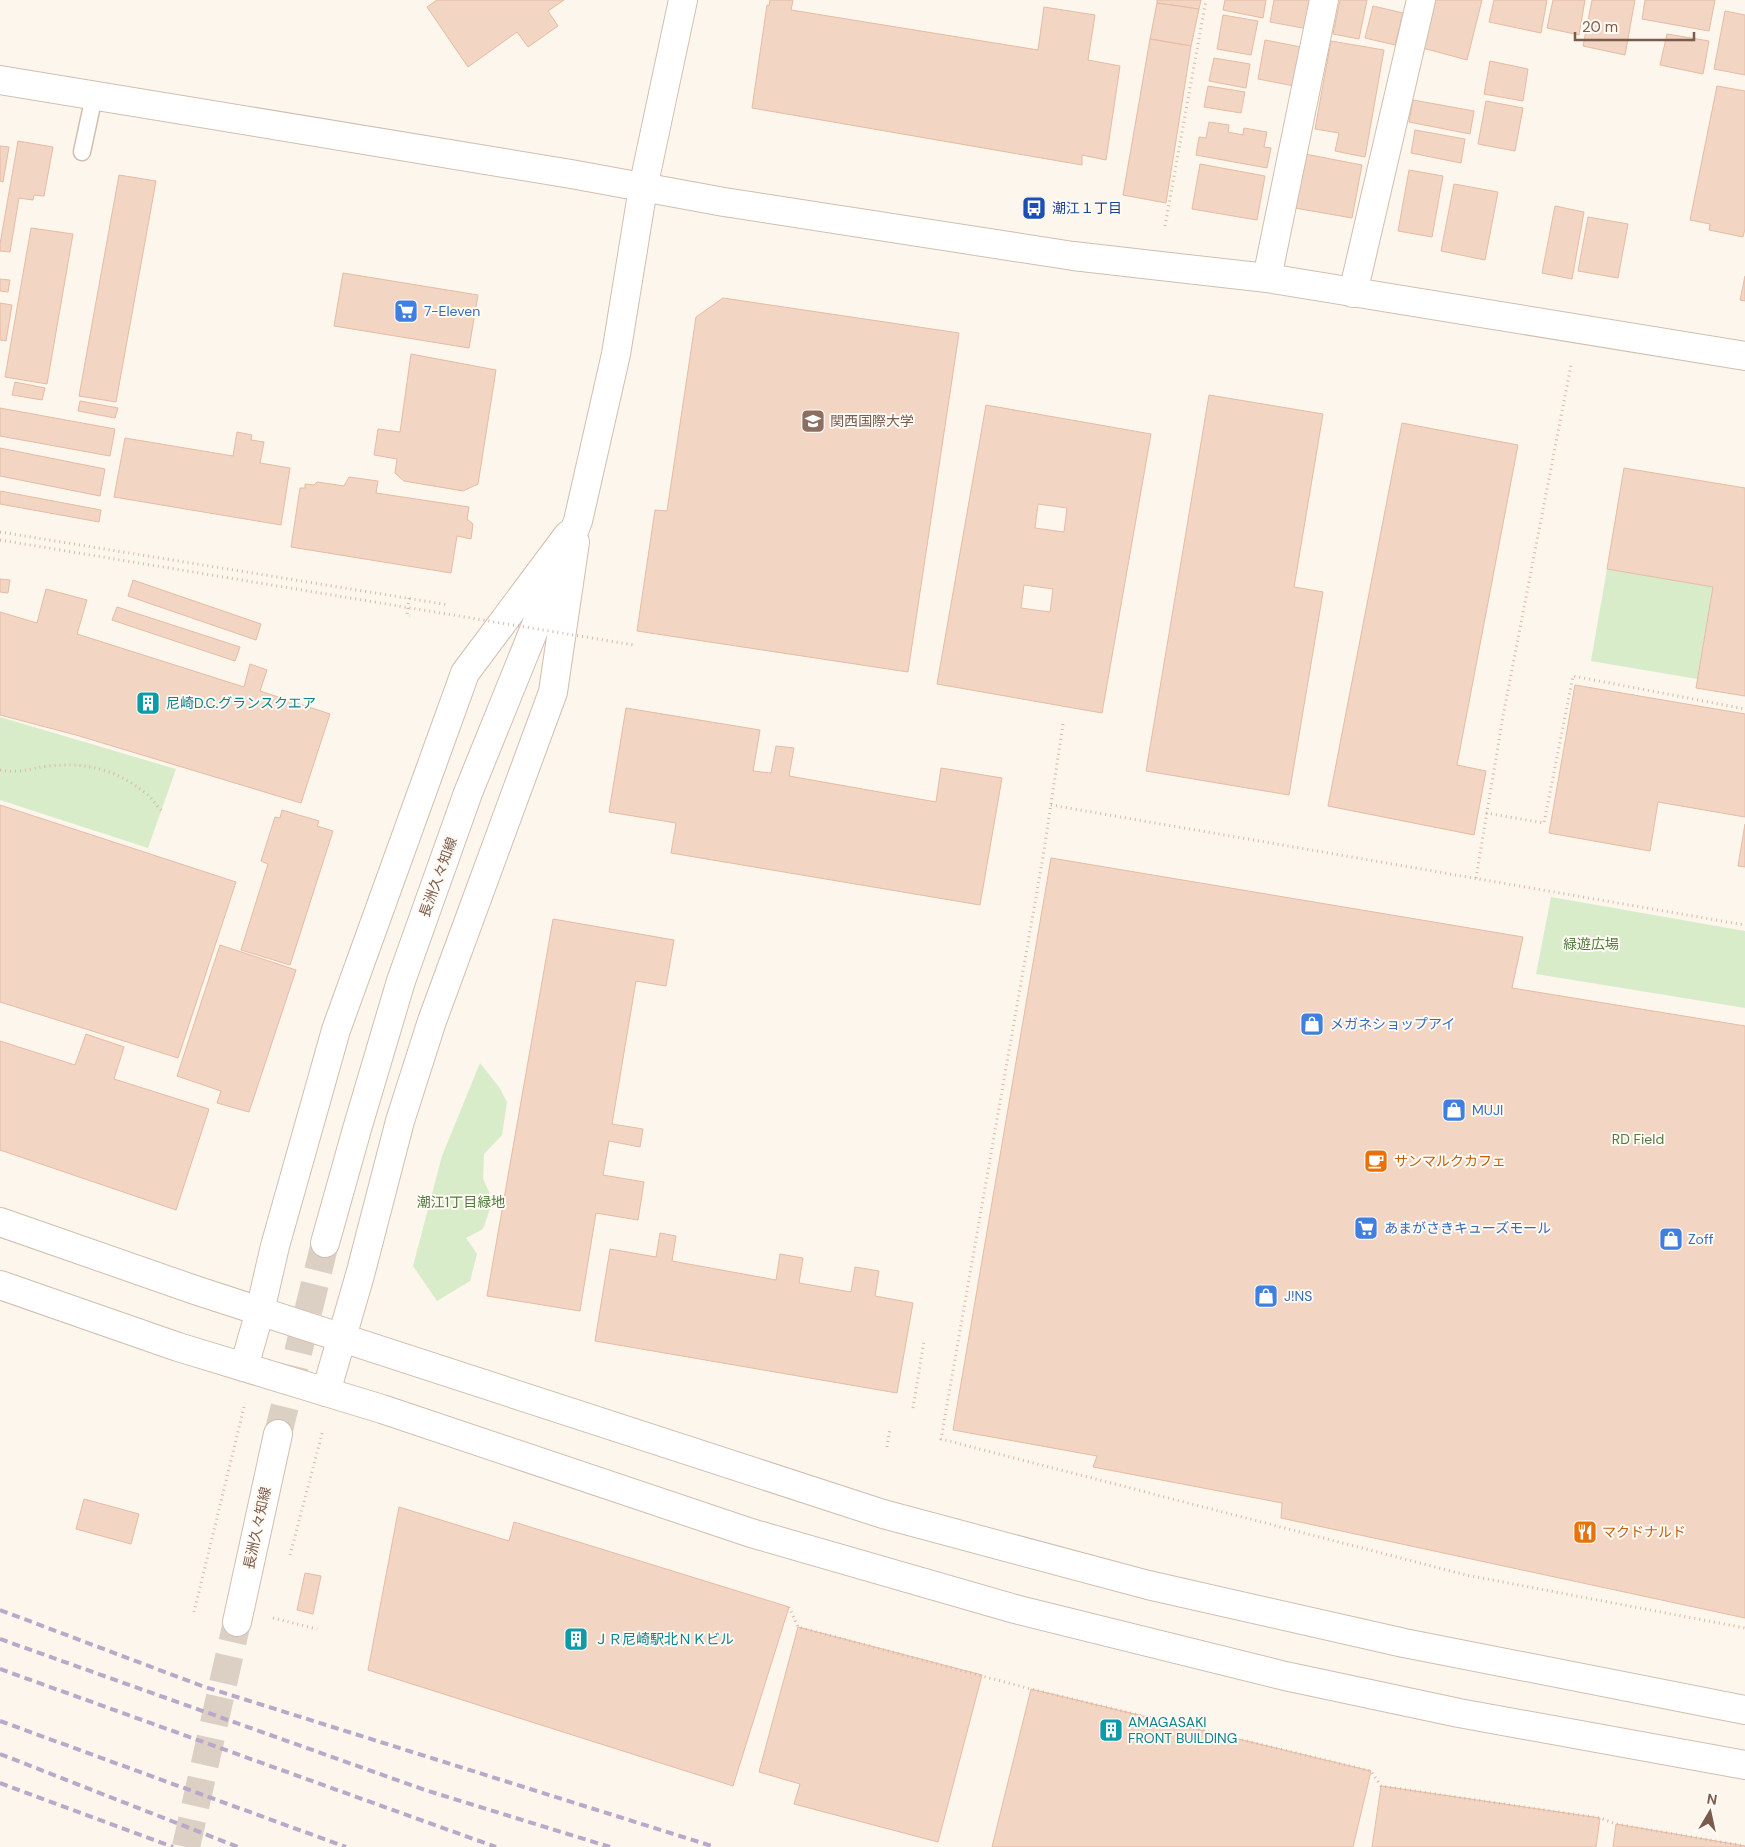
<svg xmlns="http://www.w3.org/2000/svg" width="1745" height="1847" font-family="'DM Sans','Noto Sans JP',sans-serif">
<style>
.green{fill:#d8ecc9}
.building{fill:#f3d5c3;stroke:#e6bba3;fill-rule:evenodd}
.lines{fill:none;stroke-linecap:round;stroke-linejoin:round}
.tertiary-tunnel{stroke:#dcd0c4;stroke-width:28;stroke-dasharray:28 14;stroke-linecap:butt}
.service-casing{stroke:#d1beb0;stroke-width:19}
.minor-casing{stroke:#d1beb0;stroke-width:30}
.tertiary-casing{stroke:#d1beb0;stroke-width:30}
.path{stroke:#d9b8a5;stroke-width:3;stroke-dasharray:1 4;stroke-linecap:butt}
.service{stroke:#fff;stroke-width:16}
.minor{stroke:#fff;stroke-width:28}
.tertiary{stroke:#fff;stroke-width:28}
.rail{stroke:#b9a8c9;stroke-width:4;stroke-dasharray:8 5;stroke-linecap:butt}
.path-bridge{stroke:#d9b8a5;stroke-width:3;stroke-dasharray:1 4;stroke-linecap:butt}
.labels{text-anchor:middle;dominant-baseline:central;stroke-width:4;stroke-linejoin:round;paint-order:stroke}
.transit-label{font-size:14px;fill:#164399;stroke:#fffaf3;text-anchor:start}
.shop-label{font-size:14px;fill:#366cbe;stroke:#fffaf3;text-anchor:start}
.education-label{font-size:14px;fill:#785e54;stroke:#fffaf3;text-anchor:start}
.culture-label{font-size:14px;fill:#0d838f;stroke:#fffaf3;text-anchor:start}
.street-label{font-size:14px;fill:#7a5c4d;stroke:#fffaf3}
.park-label{font-size:14px;fill:#537a41;stroke:#fffaf3}
.food-label{font-size:14px;fill:#c56008;stroke:#fffaf3;text-anchor:start}
</style>
<rect width="100%" height="100%" fill="#fdf6ec"/>
<!-- green -->
<g class="green">
<path d="M 1607,569 L 1713,587 L 1697,679 L 1591,661 Z"/>
<path d="M 0,717 L 176,769 L 148,848 L 0,800 Z"/>
<path d="M 1551,897 L 1745,931 L 1745,1008 L 1536,974 Z"/>
<path d="M 480,1063 L 499,1087 L 507,1102 L 502,1135 L 484,1154 L 483,1179 L 493,1200 L 483,1229 L 466,1238 L 477,1254 L 470,1281 L 437,1301 L 413,1266 L 442,1156 Z"/>
</g>
<!-- building -->
<g class="building">
<path d="M 437,0 L 564,0 L 548,11 L 558,26 L 528,47 L 517,32 L 468,67 L 427,7 Z"/>
<path d="M 770,0 L 793,0 L 791,10 L 1038,50 L 1044,7 L 1095,15 L 1088,60 L 1120,66 L 1106,160 L 1082,155 L 1082,165 L 752,108 L 767,5 L 769,6 Z"/>
<path d="M 1157,0 L 1201,0 L 1199,9 L 1157,3 Z"/>
<path d="M 1225,0 L 1266,0 L 1263,18 L 1223,10 Z"/>
<path d="M 1274,0 L 1314,0 L 1308,29 L 1270,22 Z"/>
<path d="M 1340,0 L 1367,0 L 1359,39 L 1333,34 Z"/>
<path d="M 1431,0 L 1482,0 L 1467,60 L 1419,47 Z"/>
<path d="M 1494,0 L 1547,0 L 1541,33 L 1489,22 Z"/>
<path d="M 1553,0 L 1585,0 L 1579,35 L 1547,28 Z"/>
<path d="M 1592,0 L 1635,0 L 1625,55 L 1583,46 Z"/>
<path d="M 1645,0 L 1715,0 L 1709,31 L 1642,19 Z"/>
<path d="M 1157,3 L 1199,9 L 1191,46 L 1150,39 Z"/>
<path d="M 1373,6 L 1403,13 L 1395,45 L 1365,38 Z"/>
<path d="M 1725,11 L 1745,15 L 1745,75 L 1714,69 Z"/>
<path d="M 1223,15 L 1258,21 L 1251,55 L 1217,49 Z"/>
<path d="M 1667,34 L 1709,41 L 1703,74 L 1660,65 Z"/>
<path d="M 1150,39 L 1191,46 L 1166,203 L 1123,195 Z"/>
<path d="M 1265,40 L 1301,47 L 1294,86 L 1258,79 Z"/>
<path d="M 1331,41 L 1384,50 L 1365,157 L 1335,151 L 1339,133 L 1315,129 Z"/>
<path d="M 1214,58 L 1250,64 L 1246,88 L 1209,81 Z"/>
<path d="M 1490,61 L 1528,69 L 1523,101 L 1484,94 Z"/>
<path d="M 1208,86 L 1245,92 L 1241,113 L 1204,107 Z"/>
<path d="M 1717,86 L 1745,91 L 1745,229 L 1743,237 L 1709,230 L 1710,224 L 1690,220 Z"/>
<path d="M 1413,100 L 1474,111 L 1470,134 L 1409,122 Z"/>
<path d="M 1486,101 L 1523,108 L 1515,151 L 1478,144 Z"/>
<path d="M 1209,122 L 1229,125 L 1228,132 L 1243,135 L 1244,128 L 1267,132 L 1264,147 L 1271,148 L 1267,168 L 1196,155 L 1199,137 L 1206,138 Z"/>
<path d="M 1415,130 L 1465,139 L 1461,163 L 1411,153 Z"/>
<path d="M 18,141 L 53,147 L 44,196 L 34,195 L 33,200 L 19,198 L 10,252 L 0,251 L 0,244 Z"/>
<path d="M 0,146 L 9,147 L 3,182 L 0,181 Z"/>
<path d="M 1305,154 L 1362,165 L 1352,218 L 1295,208 Z"/>
<path d="M 1200,164 L 1265,176 L 1257,220 L 1192,209 Z"/>
<path d="M 1409,170 L 1443,176 L 1432,237 L 1398,231 Z"/>
<path d="M 119,175 L 156,181 L 116,402 L 79,396 Z"/>
<path d="M 1454,184 L 1498,192 L 1485,260 L 1441,251 Z"/>
<path d="M 1555,206 L 1584,212 L 1572,279 L 1542,273 Z"/>
<path d="M 1588,217 L 1628,224 L 1618,278 L 1578,271 Z"/>
<path d="M 31,228 L 73,234 L 47,384 L 5,377 Z"/>
<path d="M 343,273 L 478,295 L 469,348 L 334,326 Z"/>
<path d="M 1745,276 L 1745,301 L 1740,300 Z"/>
<path d="M 0,279 L 10,280 L 8,292 L 0,291 Z"/>
<path d="M 723,298 L 959,333 L 908,672 L 637,631 L 655,510 L 667,511 L 696,317 Z"/>
<path d="M 0,303 L 12,305 L 6,341 L 0,340 Z"/>
<path d="M 411,354 L 496,370 L 478,484 L 463,491 L 404,481 L 395,473 L 397,459 L 374,455 L 378,429 L 400,432 Z"/>
<path d="M 15,382 L 45,388 L 42,400 L 12,395 Z"/>
<path d="M 1209,395 L 1323,414 L 1294,587 L 1323,592 L 1289,795 L 1146,771 Z"/>
<path d="M 80,401 L 118,408 L 115,418 L 78,411 Z"/>
<path d="M 986,405 L 1151,434 L 1102,713 L 937,684 ZM 1038,504 L 1067,508 L 1064,532 L 1035,528 ZM 1024,585 L 1053,589 L 1050,612 L 1021,608 Z"/>
<path d="M 0,408 L 115,429 L 110,456 L 0,436 Z"/>
<path d="M 1402,423 L 1518,445 L 1457,765 L 1486,771 L 1474,835 L 1328,806 Z"/>
<path d="M 237,432 L 252,435 L 251,440 L 264,442 L 260,463 L 290,468 L 281,525 L 114,497 L 125,438 L 233,456 Z"/>
<path d="M 0,448 L 105,469 L 100,496 L 0,476 Z"/>
<path d="M 1624,468 L 1745,488 L 1745,696 L 1696,688 L 1713,587 L 1607,569 Z"/>
<path d="M 349,477 L 378,481 L 376,493 L 469,507 L 467,519 L 473,524 L 471,539 L 457,536 L 451,573 L 291,547 L 300,488 L 305,488 L 305,484 L 314,485 L 317,482 L 344,486 Z"/>
<path d="M 0,491 L 101,510 L 99,522 L 0,504 Z"/>
<path d="M 0,579 L 10,580 L 8,593 L 0,592 Z"/>
<path d="M 133,580 L 261,624 L 256,640 L 128,596 Z"/>
<path d="M 46,589 L 87,600 L 77,634 L 244,687 L 250,664 L 267,670 L 260,691 L 330,714 L 301,803 L 76,735 L 0,715 L 0,612 L 37,623 Z"/>
<path d="M 117,607 L 240,647 L 235,661 L 112,620 Z"/>
<path d="M 1575,685 L 1745,714 L 1745,817 L 1658,802 L 1650,851 L 1549,833 Z"/>
<path d="M 626,708 L 760,730 L 753,771 L 771,773 L 776,746 L 794,748 L 789,776 L 936,802 L 941,768 L 1002,778 L 980,905 L 671,853 L 676,823 L 609,812 Z"/>
<path d="M 0,805 L 236,882 L 178,1058 L 0,1002 Z"/>
<path d="M 282,810 L 319,821 L 317,826 L 333,831 L 290,965 L 241,950 L 268,864 L 261,861 L 275,817 L 280,818 Z"/>
<path d="M 1745,824 L 1745,867 L 1738,866 Z"/>
<path d="M 1051,858 L 1523,937 L 1512,988 L 1745,1026 L 1745,1618 L 1281,1518 L 1282,1503 L 1093,1467 L 1097,1456 L 953,1430 Z"/>
<path d="M 553,919 L 674,940 L 666,986 L 636,981 L 612,1124 L 643,1129 L 640,1147 L 609,1141 L 603,1175 L 644,1182 L 638,1220 L 596,1213 L 580,1311 L 487,1296 Z"/>
<path d="M 220,945 L 296,970 L 249,1112 L 217,1103 L 221,1091 L 177,1076 Z"/>
<path d="M 86,1034 L 124,1047 L 114,1079 L 209,1109 L 176,1210 L 0,1150 L 0,1041 L 75,1065 Z"/>
<path d="M 660,1233 L 676,1236 L 672,1261 L 776,1280 L 780,1254 L 803,1258 L 799,1283 L 851,1292 L 855,1267 L 879,1271 L 875,1296 L 913,1303 L 897,1393 L 595,1341 L 610,1249 L 656,1257 Z"/>
<path d="M 84,1499 L 139,1514 L 131,1544 L 76,1529 Z"/>
<path d="M 399,1507 L 509,1541 L 514,1522 L 789,1607 L 733,1786 L 368,1670 Z"/>
<path d="M 305,1573 L 321,1576 L 313,1614 L 297,1610 Z"/>
<path d="M 798,1627 L 982,1675 L 938,1842 L 794,1804 L 800,1784 L 759,1772 Z"/>
<path d="M 1031,1689 L 1371,1771 L 1353,1847 L 992,1847 Z"/>
<path d="M 1381,1786 L 1600,1818 L 1596,1847 L 1372,1847 Z"/>
<path d="M 1616,1824 L 1745,1846 L 1745,1847 L 1613,1847 Z"/>
</g>
<g class="lines">
<!-- tertiary-tunnel -->
<g class="tertiary-tunnel">
<path d="M 278,1434 L 325,1243"/>
<path d="M 186,1847 L 237,1622"/>
</g>
<!-- service casing -->
<g class="service-casing">
<path id="service" d="M 82,152 L 94,96"/>
</g>
<!-- minor casing -->
<g class="minor-casing">
<g id="minor">
<path d="M 1267,278 L 1324,0"/>
<path d="M 1353,293 L 1421,0"/>
<path d="M 244,1367 L 260,1311 L 275,1246 L 336,1030 L 465,673 L 568,535"/>
<path d="M 326,1392 L 360,1275 L 400,1121 L 432,1021 L 553,692 L 575,542"/>
</g>
</g>
<!-- tertiary casing -->
<g class="tertiary-casing">
<g id="tertiary">
<path d="M 0,80 L 571,174 L 724,202 L 1073,256 L 1267,278 L 1745,356"/>
<path d="M 0,1222 L 195,1290 L 883,1514 L 1148,1585 L 1404,1643 L 1745,1710"/>
<path d="M 325,1243 L 357,1129 L 401,981 L 468,793 L 578,521 L 616,354 L 643,188 L 683,0"/>
<path d="M 0,1285 L 178,1347 L 382,1409 L 751,1533 L 1015,1609 L 1285,1676 L 1459,1713 L 1745,1765"/>
<path d="M 237,1622 L 278,1434"/>
</g>
</g>
<!-- path -->
<g class="path">
<path d="M 1165,226 L 1206,0"/>
<path d="M 0,532 L 449,605"/>
<path d="M 409,598 L 407,615 L 410,616"/>
<path d="M 1063,724 L 1043,857 L 941,1439 L 1466,1575 L 1745,1628"/>
<path d="M 0,770 C 20,774 30,768 49,766 C 89,762 118,770 149,796 C 154,801 158,808 164,813"/>
<path d="M 1051,805 L 1745,925"/>
<path d="M 1486,813 L 1544,823 L 1573,676 L 1745,709"/>
<path d="M 1476,878 L 1503,716 L 1571,365"/>
<path d="M 913,1408 L 924,1341"/>
<path d="M 887,1447 L 890,1428"/>
<path d="M 290,1555 L 323,1430"/>
<path d="M 789,1607 L 798,1627 L 1031,1689 L 1371,1771 L 1381,1786 L 1600,1818 L 1616,1824 L 1745,1846"/>
<path d="M 194,1612 L 245,1403"/>
<path d="M 273,1618 L 317,1629"/>
</g>
<!-- service -->
<use href="#service" class="service"/>
<!-- minor -->
<use href="#minor" class="minor"/>
<!-- tertiary -->
<use href="#tertiary" class="tertiary"/>
<!-- rail -->
<g class="rail">
<path d="M 0,1610 L 202,1686 L 715,1847"/>
<path d="M 0,1639 L 425,1790 L 610,1847"/>
<path d="M 0,1669 L 496,1847"/>
<path d="M 0,1721 L 346,1847"/>
<path d="M 0,1754 L 238,1847"/>
<path d="M 0,1783 L 173,1847"/>
</g>
<!-- path-bridge -->
<path class="path-bridge" d="M 0,540 L 634,645"/>
</g>
<!-- icons -->
<defs>
<g id="bus-square" transform="scale(1.25)"><rect x="-9" y="-9" width="18" height="18" rx="4" fill="#1a4fb4" stroke="#fffaf3"/><path d="M-5-6H5V4H4V6H2V4H-2V6H-4V4H-5ZM-3.5-4V0h7V-4ZM-3.5 1.2v1.5H-2V1.2ZM2 1.2v1.5H3.5V1.2Z" fill="#fff"/></g>
<g id="supermarket-square" transform="scale(1.25)"><rect x="-9" y="-9" width="18" height="18" rx="4" fill="#3f7fe0" stroke="#fffaf3"/><path d="M-6-5.5h2.5l.6 2H6L4.5 2H-2.5L-4.4-4H-6ZM-1.5 3.2a1.3 1.3 0 1 0 .1 0ZM3 3.2a1.3 1.3 0 1 0 .1 0Z" fill="#fff"/></g>
<g id="university-square" transform="scale(1.25)"><rect x="-9" y="-9" width="18" height="18" rx="4" fill="#8d6e63" stroke="#fffaf3"/><path d="M0-5L7-2L0 1L-7-2ZM-4 1L0 2.5L4 1V4Q0 6-4 4Z" fill="#fff"/></g>
<g id="building-square" transform="scale(1.25)"><rect x="-9" y="-9" width="18" height="18" rx="4" fill="#0f9aa8" stroke="#fffaf3"/><path d="M-4-6H4V6H1V3H-1V6H-4ZM-2.5-4.3h1.7v1.8h-1.7ZM.8-4.3h1.7v1.8H.8ZM-2.5-1h1.7V.8h-1.7ZM.8-1h1.7V.8H.8Z" fill="#fff"/></g>
<g id="shop-square" transform="scale(1.25)"><rect x="-9" y="-9" width="18" height="18" rx="4" fill="#3f7fe0" stroke="#fffaf3"/><path d="M-5-2.5h2.3a2.7 3.5 0 0 1 5.4 0H5L5.5 6h-11ZM-1.5-2.5h3a1.5 2.3 0 0 0-3 0Z" fill="#fff"/></g>
<g id="cafe-square" transform="scale(1.25)"><rect x="-9" y="-9" width="18" height="18" rx="4" fill="#e8710a" stroke="#fffaf3"/><path d="M-5.5-4.5H6V0H3Q3 3.5 0 3.5H-2.5Q-5.5 3.5-5.5 0ZM3-3.2v2h1.7v-2ZM-6 4.5H4V6H-6Z" fill="#fff"/></g>
<g id="restaurant-square" transform="scale(1.25)"><rect x="-9" y="-9" width="18" height="18" rx="4" fill="#e8710a" stroke="#fffaf3"/><path d="M-5-6h1v4h1v-4h1v4h1v-4h1v5L-1.5 .5V6h-2V.5L-5-1ZM5-6V6H3V1.5H1.5Q1.5-4 5-6Z" fill="#fff"/></g>
</defs>
<g fill-rule="evenodd">
<use href="#bus-square" x="1034" y="208"/>
<use href="#supermarket-square" x="406" y="311"/>
<use href="#university-square" x="813" y="421"/>
<use href="#building-square" x="148" y="703"/>
<use href="#shop-square" x="1312" y="1024"/>
<use href="#shop-square" x="1454" y="1110"/>
<use href="#cafe-square" x="1376" y="1161"/>
<use href="#supermarket-square" x="1366" y="1228"/>
<use href="#shop-square" x="1671" y="1239"/>
<use href="#shop-square" x="1266" y="1296"/>
<use href="#restaurant-square" x="1585" y="1532"/>
<use href="#building-square" x="576" y="1639"/>
<use href="#building-square" x="1111" y="1730"/>
</g>
<g class="labels">
<!-- transit labels -->
<g class="transit-label">
<text x="1052" y="208">潮江１丁目</text>
</g>
<!-- shop labels -->
<g class="shop-label">
<text x="424" y="311">7-Eleven</text>
<text x="1330" y="1024">メガネショップアイ</text>
<text x="1472" y="1110">MUJI</text>
<text x="1384" y="1228">あまがさきキューズモール</text>
<text x="1688" y="1239">Zoff</text>
<text x="1284" y="1296">J!NS</text>
</g>
<!-- education labels -->
<g class="education-label">
<text x="830" y="421">関西国際大学</text>
</g>
<!-- culture labels -->
<g class="culture-label">
<text x="166" y="703">尼崎D.C.グランスクエア</text>
<text x="594" y="1639">ＪＲ尼崎駅北ＮＫビル</text>
<text x="1128" y="1722">AMAGASAKI<tspan x="1128" dy="16">FRONT BUILDING</tspan></text>
</g>
<!-- street labels -->
<g class="street-label">
<text transform="translate(438 877) rotate(-70)">長洲久々知線</text>
<text transform="translate(257 1528) rotate(-78)">長洲久々知線</text>
</g>
<!-- park labels -->
<g class="park-label">
<text x="1591" y="944">緑遊広場</text>
<text x="1638" y="1139">RD Field</text>
<text x="461" y="1202">潮江1丁目緑地</text>
</g>
<!-- food labels -->
<g class="food-label">
<text x="1394" y="1161">サンマルクカフェ</text>
<text x="1602" y="1532">マクドナルド</text>
</g>
</g>
<!-- north arrow -->
<g transform="translate(1710 1812) rotate(9)" stroke="#fffaf3" stroke-width="4" paint-order="stroke">
<path d="M0-4L9 19L0 12L-9 19Z" fill="#7a5c4d"/>
<text y="-8" font-size="14" font-weight="bold" text-anchor="middle" fill="#7a5c4d">N</text>
</g>
<!-- scale -->
<path d="M1575 32v8h119v-8" fill="none" stroke="#7a5c4d" stroke-width="2.5"/>
<text x="1582" y="32" font-size="15" fill="#7a5c4d" stroke="#fffaf3" stroke-width="4" paint-order="stroke">20 m</text>
</svg>
